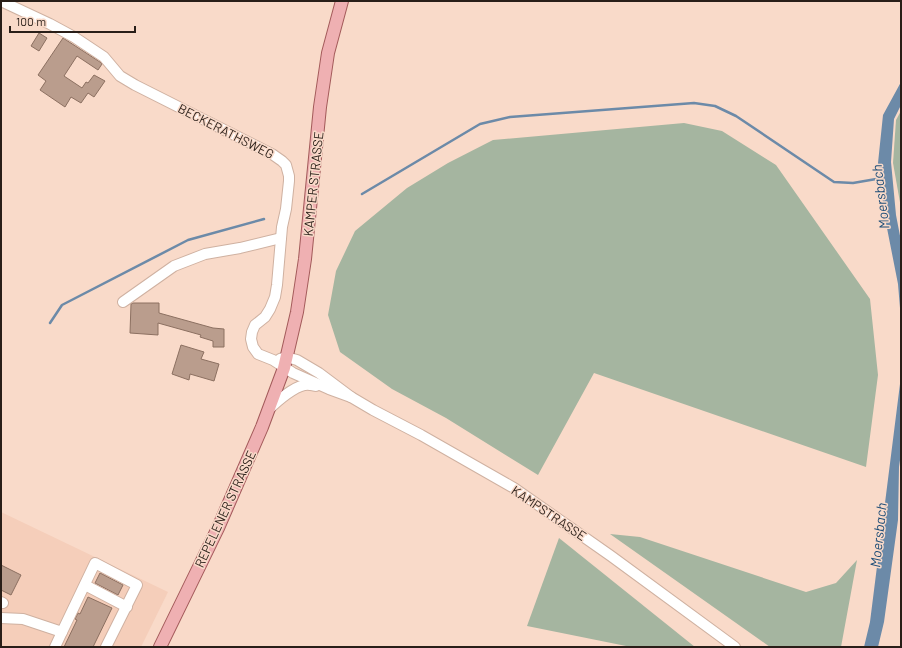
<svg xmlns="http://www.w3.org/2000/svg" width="902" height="648" font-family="Barlow,sans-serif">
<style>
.built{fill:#f5ceba}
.green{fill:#a5b5a0}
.water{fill:#6c8aa8}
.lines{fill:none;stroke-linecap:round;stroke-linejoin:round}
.stream{stroke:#6c8aa8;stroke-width:2.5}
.building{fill:#ba9d8d;stroke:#8c7061}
.minor-casing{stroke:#cfb1a1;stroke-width:12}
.major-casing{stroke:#a35a5a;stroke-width:14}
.minor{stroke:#fff;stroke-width:10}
.major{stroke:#efb0b2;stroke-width:12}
.labels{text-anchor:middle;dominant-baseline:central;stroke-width:3;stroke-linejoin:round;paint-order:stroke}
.street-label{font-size:13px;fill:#291e18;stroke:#f9dac9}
.water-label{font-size:14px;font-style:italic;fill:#1f4e78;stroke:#f9dac9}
</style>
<rect width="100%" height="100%" fill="#f9dac9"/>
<!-- built -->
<path class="built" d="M 1,512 L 168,592 L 141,647 L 1,647 Z"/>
<!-- green -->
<g class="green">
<path d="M 901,111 L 901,208 L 893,163 L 896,120 Z"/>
<path d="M 684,123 L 722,131 L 776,165 L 870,299 L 878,375 L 866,467 L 594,373 L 538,475 L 446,418 L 392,389 L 340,352 L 328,315 L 336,271 L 355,231 L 407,188 L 448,163 L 493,140 Z"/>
<path d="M 610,534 L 640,537 L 806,592 L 836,583 L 857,560 L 841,647 L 770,647 Z"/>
<path d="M 559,538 L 695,647 L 631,647 L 527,626 Z"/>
</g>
<!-- water -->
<g class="water">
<path d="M 901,82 L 901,105 L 894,119 L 891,162 L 896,215 L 901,241 L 901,320 L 898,284 L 885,218 L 878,163 L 883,115 Z"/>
<path d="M 901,376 L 901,453 L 899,467 L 898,520 L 884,622 L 878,647 L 864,647 L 870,622 Z"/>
</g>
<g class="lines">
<!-- stream -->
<g class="stream">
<path d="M 362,194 L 480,124 L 510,117 L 694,103 L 715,106 L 736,116 L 834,182 L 853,183 L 882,178"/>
<path d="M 50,323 L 62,305 L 188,240 L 264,219"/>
</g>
</g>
<!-- building -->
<g class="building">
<path d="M 39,33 L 47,38 L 39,51 L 31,46 Z"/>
<path d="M 63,38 L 100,62 L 102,64 L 98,70 L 77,56 L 64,76 L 82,88 L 86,82 L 88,83 L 94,75 L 105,81 L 94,97 L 88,93 L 81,103 L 71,97 L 65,107 L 40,90 L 46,81 L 38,75 Z"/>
<path d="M 133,303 L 159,303 L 159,313 L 213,328 L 224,329 L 224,347 L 213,347 L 213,341 L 200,337 L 201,335 L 158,323 L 158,335 L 130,333 L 131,304 Z"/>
<path d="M 181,345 L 204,352 L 201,359 L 219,364 L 214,381 L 190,374 L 189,380 L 172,374 Z"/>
<path d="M 1,565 L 21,575 L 11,595 L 1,590 Z"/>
<path d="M 100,573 L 123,585 L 118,595 L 95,583 Z"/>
<path d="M 88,597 L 112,608 L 93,647 L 64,647 L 77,620 L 75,619 L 78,613 L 80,614 Z"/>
</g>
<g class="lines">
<!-- minor casing -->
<g class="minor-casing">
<g id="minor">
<path d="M 1,1 L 50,24 L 74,37 L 104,57 L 120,76 L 135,85 L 272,154 L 282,161 L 286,165 L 289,176 L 289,181 L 286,209 L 282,227 L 277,285 L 275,297 L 270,309 L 265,317 L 255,325 L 252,332 L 251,339 L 253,347 L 258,354 L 273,360 L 293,373 L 329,389 L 351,397"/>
<path d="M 123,302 L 174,266 L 205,254 L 240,248 L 281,238"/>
<path d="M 280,359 L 286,357 L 297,360 L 319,373 L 351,397 L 373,410 L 421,435 L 514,488 L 611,556 L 735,647"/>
<path d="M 270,408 C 279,400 297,383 310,385 C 312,385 314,386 316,386"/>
<path d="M 85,585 L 127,607"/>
<path d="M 1,602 L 3,603"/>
<path d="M 1,618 L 23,619 L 62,632 L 95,563 L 137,585 L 106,647"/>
<path d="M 55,647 L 62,632"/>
</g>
</g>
<!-- major casing -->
<g class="major-casing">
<path id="major" d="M 160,647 L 218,528 L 262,427 L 284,368 L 297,312 L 305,259 L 320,107 L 328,53 L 342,1"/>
</g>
<!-- minor -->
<use href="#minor" class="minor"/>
<!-- major -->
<use href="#major" class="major"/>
</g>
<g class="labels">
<!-- street labels -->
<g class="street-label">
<text transform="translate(226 131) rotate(27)">BECKERATHSWEG</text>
<text transform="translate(313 184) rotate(-84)">KAMPER STRASSE</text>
<text transform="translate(225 509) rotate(-65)">REPELENER STRASSE</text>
<text transform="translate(549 513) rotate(34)">KAMPSTRASSE</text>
</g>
<!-- water labels -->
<g class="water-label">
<text transform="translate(880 197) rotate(-97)">Moersbach</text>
<text transform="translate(878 535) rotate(-84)">Moersbach</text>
</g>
</g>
<!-- border -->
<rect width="902" height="648" fill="none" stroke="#291e18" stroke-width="4"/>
<!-- scale -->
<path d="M10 26v6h125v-6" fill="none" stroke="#291e18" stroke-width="2"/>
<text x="16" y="26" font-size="12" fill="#291e18" stroke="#f9dac9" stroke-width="3" paint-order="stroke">100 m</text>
</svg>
